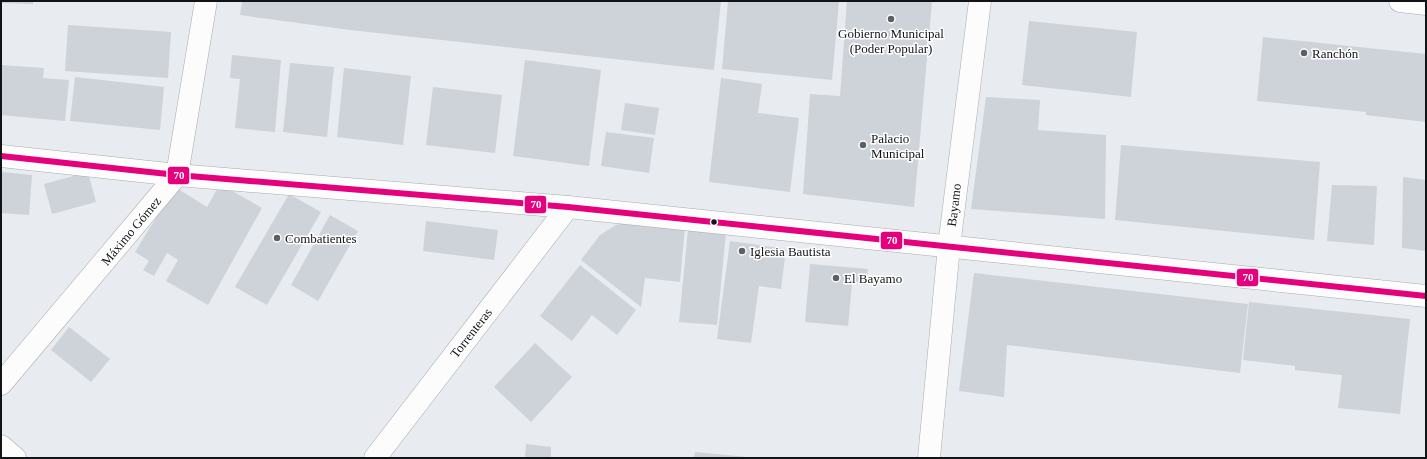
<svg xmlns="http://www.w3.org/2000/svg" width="1427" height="459" font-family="Georgia,serif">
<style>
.building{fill:#ced2d9}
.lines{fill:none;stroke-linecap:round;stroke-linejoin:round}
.street-casing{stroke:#a8abae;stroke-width:23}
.secondary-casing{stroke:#a8abae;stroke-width:23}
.street{stroke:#fcfcfd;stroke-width:22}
.secondary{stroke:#fcfcfd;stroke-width:22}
.bus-1-casing{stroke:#fff;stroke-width:9}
.bus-1{stroke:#e5007d;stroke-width:6}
.poi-dot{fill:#5c6063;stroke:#fff;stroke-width:1.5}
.bus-dot{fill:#111417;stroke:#fff;stroke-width:1.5}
.labels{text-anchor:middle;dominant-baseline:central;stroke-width:3;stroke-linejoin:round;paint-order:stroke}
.poi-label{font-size:13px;fill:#111417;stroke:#fff;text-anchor:start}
.street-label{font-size:13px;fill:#111417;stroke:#fff}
.line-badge{stroke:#fff;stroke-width:1.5}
.badge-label{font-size:11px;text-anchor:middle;font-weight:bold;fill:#fff}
</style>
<rect width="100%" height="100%" fill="#e8ecf0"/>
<!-- building -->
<g class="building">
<path d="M 1,1 L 33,1 L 33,4 L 1,3 Z"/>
<path d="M 242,1 L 721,1 L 714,70 L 350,30 L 240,15 Z"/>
<path d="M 728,1 L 839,1 L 832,80 L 722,69 Z"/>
<path d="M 847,1 L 932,1 L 914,207 L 803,194 L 810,94 L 840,96 Z"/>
<path d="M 1029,21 L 1137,32 L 1131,97 L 1022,85 Z"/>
<path d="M 68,25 L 171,32 L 168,78 L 65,71 Z"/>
<path d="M 1263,37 L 1426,54 L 1426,122 L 1366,115 L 1366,112 L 1257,101 Z"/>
<path d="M 232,55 L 281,60 L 275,132 L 235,128 L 240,79 L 230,78 Z"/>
<path d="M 525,60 L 601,70 L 589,166 L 513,156 Z"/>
<path d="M 290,63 L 334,67 L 327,137 L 283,132 Z"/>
<path d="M 1,65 L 44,68 L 43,78 L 69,80 L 65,121 L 1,115 Z"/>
<path d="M 344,68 L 411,76 L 403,145 L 337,137 Z"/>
<path d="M 75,77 L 164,87 L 160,130 L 70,121 Z"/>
<path d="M 721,78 L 762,84 L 758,113 L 799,118 L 790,192 L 709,182 Z"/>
<path d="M 433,87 L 502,95 L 495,153 L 426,145 Z"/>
<path d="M 986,97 L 1040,100 L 1038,130 L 1106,135 L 1105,219 L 971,209 Z"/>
<path d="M 625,103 L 659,108 L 655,135 L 621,130 Z"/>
<path d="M 606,132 L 654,138 L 649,173 L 601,166 Z"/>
<path d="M 1121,145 L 1320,162 L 1314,240 L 1115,220 Z"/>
<path d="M 1,172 L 32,175 L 29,215 L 1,213 Z"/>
<path d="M 88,172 L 96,202 L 52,214 L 44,184 Z"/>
<path d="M 1403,177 L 1426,180 L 1426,251 L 1402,248 Z"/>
<path d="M 220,184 L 262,208 L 208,305 L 166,281 L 178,260 L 167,253 L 154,276 L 143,270 L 149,261 L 135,252 L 175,187 L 207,207 Z"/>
<path d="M 1332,185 L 1377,186 L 1374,245 L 1327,241 Z"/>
<path d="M 289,194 L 321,212 L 267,305 L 235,287 Z"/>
<path d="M 330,215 L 358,231 L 318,301 L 291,285 Z"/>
<path d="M 426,221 L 498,230 L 494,260 L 423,251 Z"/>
<path d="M 627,222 L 685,227 L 680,282 L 645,278 L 641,307 L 581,260 L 600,235 L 616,225 Z"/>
<path d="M 688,230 L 726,233 L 717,325 L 679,322 Z"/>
<path d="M 730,241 L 786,249 L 781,289 L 759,286 L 751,343 L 717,339 Z"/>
<path d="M 810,264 L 868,269 L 866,285 L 852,284 L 848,326 L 805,322 Z"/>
<path d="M 580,265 L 636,310 L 617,335 L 592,315 L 572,341 L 540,316 Z"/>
<path d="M 974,273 L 1248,304 L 1240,373 L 1007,345 L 1004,397 L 959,391 Z"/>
<path d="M 1249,302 L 1410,319 L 1400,414 L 1338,408 L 1342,375 L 1295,370 L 1295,366 L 1243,360 Z"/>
<path d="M 69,327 L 110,359 L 91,382 L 51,350 Z"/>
<path d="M 535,343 L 572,377 L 531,422 L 494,387 Z"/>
<path d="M 526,444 L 551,447 L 551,458 L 525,458 Z"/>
<path d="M 695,452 L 747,457 L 747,458 L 694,458 Z"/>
</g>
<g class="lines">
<!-- street casing -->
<g class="street-casing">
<g id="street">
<path d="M 1,384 L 177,175"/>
<path d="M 1,446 L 15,458"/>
</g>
</g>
<!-- secondary casing -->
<g class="secondary-casing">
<g id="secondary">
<path d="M 1400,1 L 1426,4"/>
<path d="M 1,156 L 177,175 L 568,207 L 1426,296"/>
<path d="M 177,175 L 206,1"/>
<path d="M 375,458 L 568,207"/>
<path d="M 929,458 L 949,246 L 980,1"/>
</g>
</g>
<!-- street -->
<use href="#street" class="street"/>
<!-- secondary -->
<use href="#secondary" class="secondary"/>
<!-- bus-1 casing -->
<g class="bus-1-casing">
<path id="bus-1" d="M 1,156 L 177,175 L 568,207 L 1426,296"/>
</g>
<!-- bus-1 -->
<use href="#bus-1" class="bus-1"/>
</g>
<!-- markers -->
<g class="poi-dot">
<circle cx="891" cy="19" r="4"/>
<circle cx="1304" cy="53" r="4"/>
<circle cx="863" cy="145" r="4"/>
<circle cx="277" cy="238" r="4"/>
<circle cx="742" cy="251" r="4"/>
<circle cx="836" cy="278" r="4"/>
</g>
<circle class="bus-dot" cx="714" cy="222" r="3.5"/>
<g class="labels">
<!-- poi labels -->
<g class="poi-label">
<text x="891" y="33" text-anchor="middle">Gobierno Municipal<tspan x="891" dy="15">(Poder Popular)</tspan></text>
<text x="1312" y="53">Ranchón</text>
<text x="871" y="138">Palacio<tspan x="871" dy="15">Municipal</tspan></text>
<text x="285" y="238">Combatientes</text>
<text x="750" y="251">Iglesia Bautista</text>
<text x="844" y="278">El Bayamo</text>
</g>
<!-- street labels -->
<g class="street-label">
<text transform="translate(954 205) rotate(-83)">Bayamo</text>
<text transform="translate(131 231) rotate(-50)">Máximo Gómez</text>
<text transform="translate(471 333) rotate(-52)">Torrenteras</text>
</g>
</g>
<g class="line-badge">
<rect x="167" y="166" width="23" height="19" rx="4" fill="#e5007d"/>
<rect x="524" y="195" width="23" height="19" rx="4" fill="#e5007d"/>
<rect x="880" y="231" width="23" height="19" rx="4" fill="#e5007d"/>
<rect x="1236" y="268" width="23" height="19" rx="4" fill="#e5007d"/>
</g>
<g class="badge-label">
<text x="179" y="179">70</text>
<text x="536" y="208">70</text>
<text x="892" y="244">70</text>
<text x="1248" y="281">70</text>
</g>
<!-- border -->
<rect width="1427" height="459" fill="none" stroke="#111417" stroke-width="4"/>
</svg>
